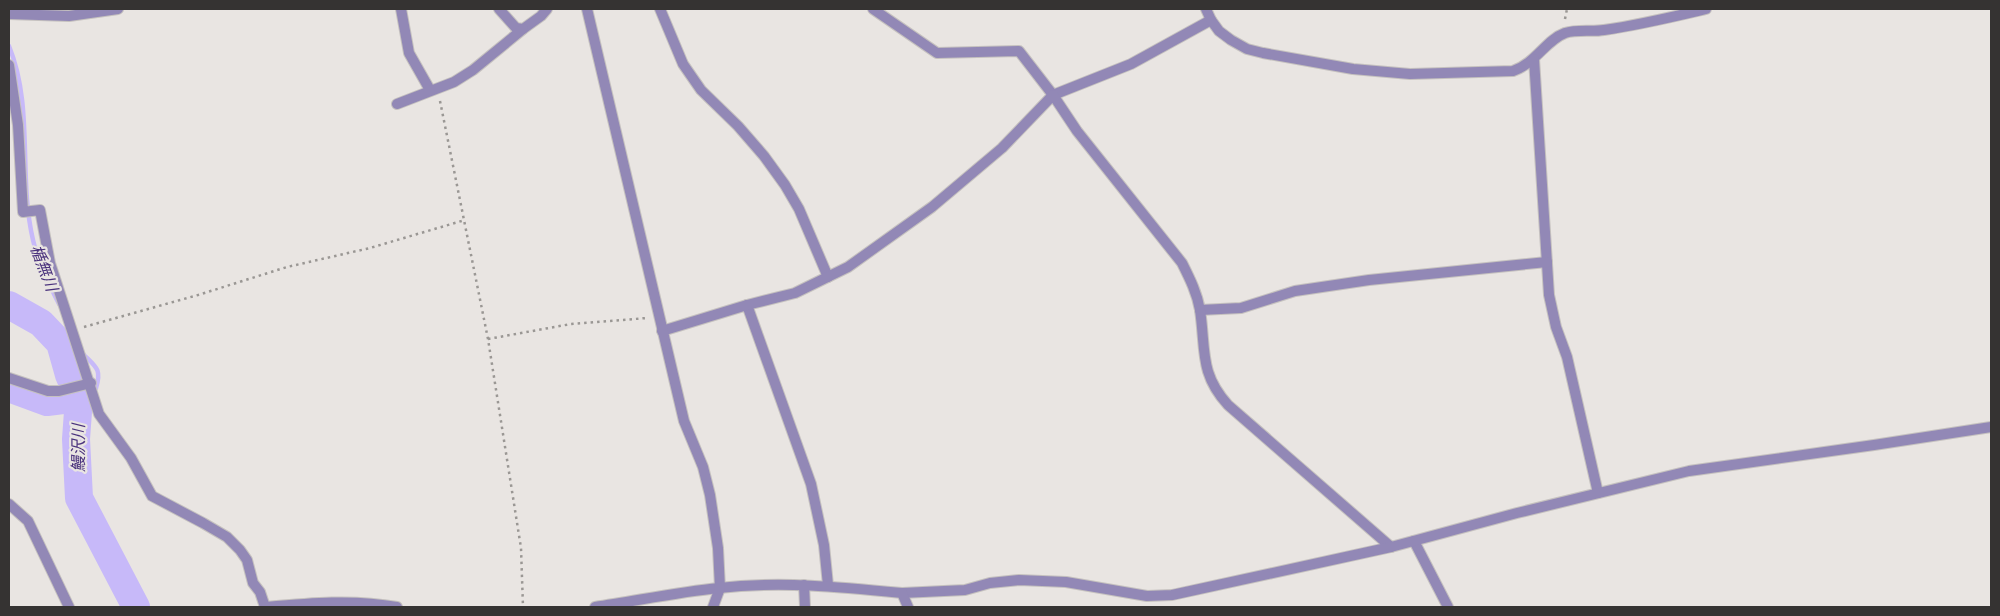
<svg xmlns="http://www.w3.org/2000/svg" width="2000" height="616" font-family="'Public Sans','Noto Sans JP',sans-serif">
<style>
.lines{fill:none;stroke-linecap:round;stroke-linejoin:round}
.stream{stroke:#c7b9f9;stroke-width:4.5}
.river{stroke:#c7b9f9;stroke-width:28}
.minor-casing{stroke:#c5c1bf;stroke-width:12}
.tertiary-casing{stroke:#c5c1bf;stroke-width:12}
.path{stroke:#9a9794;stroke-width:2.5;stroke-dasharray:2.5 4;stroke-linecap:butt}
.minor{stroke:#9288b6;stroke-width:10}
.tertiary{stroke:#9288b6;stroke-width:10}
.labels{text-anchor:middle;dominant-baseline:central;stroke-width:4.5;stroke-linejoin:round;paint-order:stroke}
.water-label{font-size:16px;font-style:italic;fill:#49317c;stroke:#e9e5e2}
</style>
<rect width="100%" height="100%" fill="#e9e5e2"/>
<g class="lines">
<!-- stream -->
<g class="stream">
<path d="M 9,46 C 34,107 18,176 33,240 C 38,262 49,284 59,304"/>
<path d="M 79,398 L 96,388 C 102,369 96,367 83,354"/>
</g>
<!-- river -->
<g class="river">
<path d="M 9,305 L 41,323 L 60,343 L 69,375 L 79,398 L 76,439 L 79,498 L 136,607"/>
<path d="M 9,388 L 47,402 L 79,398"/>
</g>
<!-- minor casing -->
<g class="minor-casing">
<g id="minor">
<path d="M 401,9 L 409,53 L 430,90"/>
<path d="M 499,9 L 516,28 L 523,29 L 541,16 L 547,9"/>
<path d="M 660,9 L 683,64 L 701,90 L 738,126 L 764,156 L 785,185 L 799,209 L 828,277"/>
<path d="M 873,9 L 937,53 L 1019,51 L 1053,95 L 1131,64 L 1211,20"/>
<path d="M 1206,9 L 1211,20 L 1219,31 L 1231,40 L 1247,49 L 1263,53 L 1353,69 L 1410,74 L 1513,71 C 1536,63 1546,40 1565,33 C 1577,29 1592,32 1604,30 C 1639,25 1672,17 1706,9"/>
<path d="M 9,14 L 69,16 L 118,9"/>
<path d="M 1534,59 L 1549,295 L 1556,327 L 1567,357 L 1598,493"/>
<path d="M 9,65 L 18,125 L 23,212 L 40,210 L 50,263 L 99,414 L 131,458 L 152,496 L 203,523 L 227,537 L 240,550 L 247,560 L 253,583 L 260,592 L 265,607"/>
<path d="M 397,104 L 454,82 L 473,70 L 523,29"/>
<path d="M 747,305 L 811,484 L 824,545 L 828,585"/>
<path d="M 1200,310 L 1241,308 L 1295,291 L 1369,280 L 1547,262"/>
<path d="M 662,331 L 747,305 L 795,293 L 848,267 L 932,207 L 1002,148 L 1053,95 L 1077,131 L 1182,263 C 1190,279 1197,293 1200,310 C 1206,350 1199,373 1228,405 L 1391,547"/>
<path d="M 9,378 L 48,391 L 59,391 L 91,383"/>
<path d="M 9,504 L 28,521 L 69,607"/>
<path d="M 1414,541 L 1448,607"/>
<path d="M 804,585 L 805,607"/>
<path d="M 902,593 L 965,590 L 990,583 L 1019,580 L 1066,582 L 1147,596 L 1172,595 L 1391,547 L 1517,513 L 1689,471 L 1874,445 L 1991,427"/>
<path d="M 266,607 C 310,603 354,599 397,607"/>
<path d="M 595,607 C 636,601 678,592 719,588 C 780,581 841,587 902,593 L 908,607"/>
</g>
</g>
<!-- tertiary casing -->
<g class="tertiary-casing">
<path id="tertiary" d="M 587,9 L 684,421 L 703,467 L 710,495 L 718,548 L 720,588 L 713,607"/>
</g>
<!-- path -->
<g class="path">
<path d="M 1565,19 L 1567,9"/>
<path d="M 440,101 L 488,339 L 521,548 L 523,607"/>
<path d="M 84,327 L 198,295 L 287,267 L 370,248 L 465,220"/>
<path d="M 488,339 L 571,324 L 647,318"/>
</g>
<!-- minor -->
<use href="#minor" class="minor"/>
<!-- tertiary -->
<use href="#tertiary" class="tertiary"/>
</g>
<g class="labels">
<!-- water labels -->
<g class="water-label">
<text transform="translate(44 268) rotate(69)">楯無川</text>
<text transform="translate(78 448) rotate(-90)">鰻沢川</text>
</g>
</g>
<!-- border -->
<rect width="2000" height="616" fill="none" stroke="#353332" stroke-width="20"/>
</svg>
